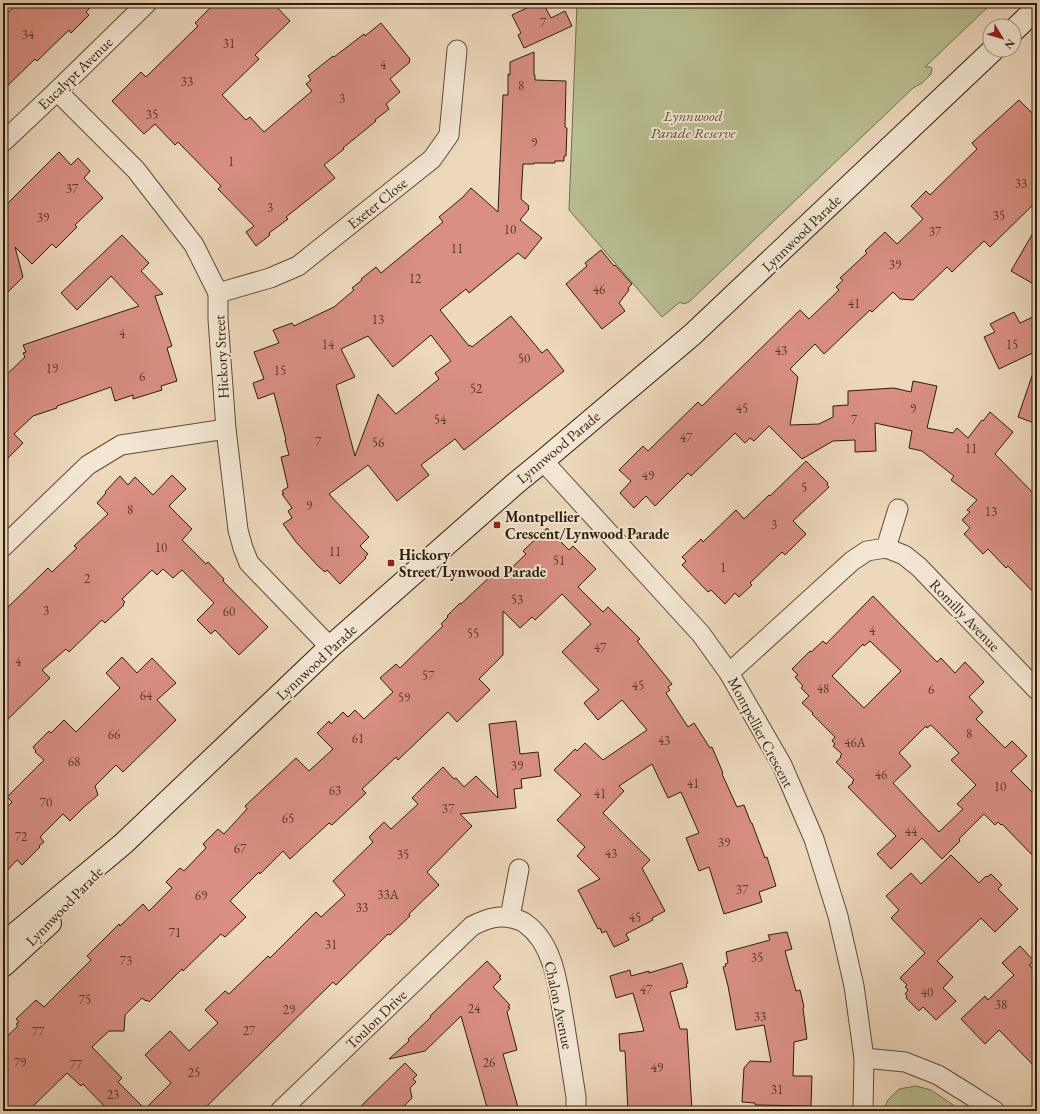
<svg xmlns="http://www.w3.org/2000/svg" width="1040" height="1114" font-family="'EB Garamond',serif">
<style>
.green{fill:#b9be90;stroke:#726e4e}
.building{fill:#d98f82;stroke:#2c1d0c;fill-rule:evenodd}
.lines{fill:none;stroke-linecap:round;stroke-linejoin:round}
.street-casing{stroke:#5c4c38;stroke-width:21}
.secondary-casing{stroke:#2c1d0c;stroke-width:24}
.street{stroke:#f3e6d3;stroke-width:19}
.secondary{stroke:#f3e6d3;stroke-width:22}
.poi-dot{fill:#8f2418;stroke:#f3e6d3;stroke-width:1.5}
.labels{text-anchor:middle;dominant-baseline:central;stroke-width:4;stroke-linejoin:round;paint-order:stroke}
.number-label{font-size:13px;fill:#573a2a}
.street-label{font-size:15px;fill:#2c1d0c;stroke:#f3e6d3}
.park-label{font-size:15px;font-style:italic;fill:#564d34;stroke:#f3e6d3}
.poi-label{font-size:15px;font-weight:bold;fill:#2c1d0c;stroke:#f3e6d3;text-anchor:start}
</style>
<rect width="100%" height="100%" fill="#edd8bb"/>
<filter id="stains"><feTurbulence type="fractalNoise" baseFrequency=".005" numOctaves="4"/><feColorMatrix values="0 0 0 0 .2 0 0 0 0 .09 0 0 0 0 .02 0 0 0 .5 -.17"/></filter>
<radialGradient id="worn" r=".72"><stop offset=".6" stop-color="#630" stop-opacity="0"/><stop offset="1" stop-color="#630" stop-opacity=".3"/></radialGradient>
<!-- green -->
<g class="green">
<path d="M 577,3 L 992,3 L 925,67 L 930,67 L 932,68 L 931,74 L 922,83 L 913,88 L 689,302 L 683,304 L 680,302 L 662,317 L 569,210 Z"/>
<path d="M 916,1086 L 931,1090 L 962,1111 L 884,1111 L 887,1101 L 899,1089 Z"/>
</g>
<!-- building -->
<g class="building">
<path d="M 18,3 L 95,3 L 86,12 L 89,15 L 71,33 L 69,30 L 37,61 L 35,59 L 3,90 L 3,17 Z"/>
<path d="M 215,3 L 273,3 L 290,21 L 255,55 L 259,59 L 222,95 L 246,120 L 250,117 L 264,132 L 312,91 L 306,84 L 311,80 L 308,76 L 333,56 L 334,57 L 364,34 L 365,36 L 381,23 L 410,59 L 409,61 L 410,62 L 390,79 L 400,92 L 386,104 L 389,109 L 375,120 L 376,121 L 343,148 L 344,149 L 324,165 L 335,178 L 286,217 L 288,219 L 269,233 L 270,235 L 256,246 L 246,232 L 254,226 L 218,189 L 221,186 L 178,142 L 175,145 L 155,124 L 144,134 L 112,101 L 141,72 L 146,77 L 198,26 L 195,23 Z"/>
<path d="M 537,3 L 543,3 L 551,18 L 565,11 L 572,26 L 524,48 L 518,35 L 521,33 L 512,15 Z"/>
<path d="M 534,52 L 534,75 L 535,75 L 535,80 L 566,81 L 565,127 L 567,128 L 566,156 L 564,156 L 564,161 L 555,161 L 555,163 L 534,163 L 534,164 L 523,164 L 521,199 L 529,206 L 528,208 L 529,209 L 520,220 L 542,238 L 525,259 L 518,253 L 469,293 L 466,289 L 440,310 L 469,346 L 470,345 L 472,347 L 511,316 L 542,353 L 547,349 L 564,371 L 464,450 L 455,439 L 421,465 L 429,475 L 397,501 L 368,465 L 329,494 L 369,537 L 360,546 L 368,554 L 365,557 L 366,558 L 340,584 L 327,570 L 325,572 L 318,566 L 296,542 L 283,524 L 292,518 L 288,511 L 292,508 L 282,494 L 284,494 L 282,491 L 288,487 L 281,457 L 289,455 L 285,440 L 286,440 L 274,393 L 258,399 L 253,383 L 264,379 L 254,352 L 279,343 L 273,330 L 292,323 L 294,326 L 334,307 L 354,290 L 352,288 L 362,280 L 361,279 L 376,267 L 381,273 L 443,222 L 439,217 L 463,197 L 471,188 L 498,212 L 503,95 L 508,95 L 508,74 L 510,75 L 510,62 ZM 431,335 L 451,361 L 435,373 L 439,379 L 396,414 L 378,394 L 355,456 L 336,385 L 355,377 L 341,349 L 368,336 L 393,367 Z"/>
<path d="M 1019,100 L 1037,118 L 1037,201 L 990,247 L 984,241 L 952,272 L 947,267 L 913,300 L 900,299 L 893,292 L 872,312 L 870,310 L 824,354 L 815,344 L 790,369 L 798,377 L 790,425 L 819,424 L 833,417 L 833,406 L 848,405 L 848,391 L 894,388 L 911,392 L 913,381 L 937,386 L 927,428 L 953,433 L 957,428 L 968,438 L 982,420 L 983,421 L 990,412 L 1013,432 L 995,454 L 1037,497 L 1037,596 L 1008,566 L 1006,568 L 988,549 L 983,554 L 964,534 L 970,528 L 962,520 L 970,512 L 967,510 L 977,500 L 951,480 L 954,476 L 922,451 L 909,448 L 912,431 L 875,423 L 876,451 L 855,452 L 855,440 L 833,441 L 802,459 L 769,426 L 754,441 L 750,438 L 745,443 L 735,433 L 691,476 L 688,473 L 655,506 L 646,496 L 634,508 L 620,493 L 631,481 L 619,470 L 643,446 L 648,451 L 698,402 L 702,406 L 800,310 L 809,319 L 839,290 L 836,287 L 843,280 L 840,278 L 867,253 L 865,251 L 885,232 L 897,244 L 923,219 L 911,206 L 926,191 L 930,195 L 977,149 L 972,143 Z"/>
<path d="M 59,152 L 71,165 L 78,158 L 90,171 L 84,178 L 103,198 L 75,225 L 77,227 L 56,248 L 52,244 L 32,264 L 15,247 L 23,277 L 3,297 L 3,208 Z"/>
<path d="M 1037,226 L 1037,286 L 1011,271 Z"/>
<path d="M 122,235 L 149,263 L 141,271 L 163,294 L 155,296 L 172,346 L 167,348 L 177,381 L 161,386 L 162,390 L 133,399 L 133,395 L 115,401 L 111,387 L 57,406 L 57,408 L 33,416 L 14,434 L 23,443 L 3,463 L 3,378 L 25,357 L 23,353 L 26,352 L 23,345 L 139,306 L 111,276 L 77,310 L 61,293 Z"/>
<path d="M 601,250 L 614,266 L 615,265 L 632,284 L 628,288 L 629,290 L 619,303 L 625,311 L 602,329 L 566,284 L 587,266 L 585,263 Z"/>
<path d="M 1014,312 L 1020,323 L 1037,315 L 1037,351 L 999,369 L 984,337 L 995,332 L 990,324 Z"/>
<path d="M 1034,370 L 1037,370 L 1037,424 L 1018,417 Z"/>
<path d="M 806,461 L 828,483 L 827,485 L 829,487 L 793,521 L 806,534 L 785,555 L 782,552 L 750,583 L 752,585 L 739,597 L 735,593 L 725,604 L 711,590 L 708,592 L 682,565 L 686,561 L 682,557 L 701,539 L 703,542 L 736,510 L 744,519 L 769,495 L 770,496 Z"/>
<path d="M 172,475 L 186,489 L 169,506 L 192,529 L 182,540 L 206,564 L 208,562 L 224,579 L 223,581 L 268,627 L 239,655 L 215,630 L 211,634 L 197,620 L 214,603 L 182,570 L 173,578 L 163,569 L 157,575 L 152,570 L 122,599 L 125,602 L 123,604 L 124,605 L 105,623 L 102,620 L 69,652 L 66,649 L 42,670 L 50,678 L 3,724 L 3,612 L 48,568 L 52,572 L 77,548 L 74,546 L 108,514 L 97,503 L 106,493 L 105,492 L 120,476 L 128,485 L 135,477 L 153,495 Z"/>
<path d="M 547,528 L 569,550 L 573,546 L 596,569 L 578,587 L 603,612 L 608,607 L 640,639 L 637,641 L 672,684 L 668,687 L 670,690 L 666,693 L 688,727 L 694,723 L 710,748 L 712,747 L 723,773 L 722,774 L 737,807 L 744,805 L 751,823 L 752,823 L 765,858 L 767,857 L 776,886 L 759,892 L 762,902 L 724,914 L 709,867 L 699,871 L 686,838 L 699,833 L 681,792 L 668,798 L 652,764 L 619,786 L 624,791 L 603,813 L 650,860 L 642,868 L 665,911 L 652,918 L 653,920 L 626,934 L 629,940 L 614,947 L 606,931 L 602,933 L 600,928 L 598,929 L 578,890 L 600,879 L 577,856 L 585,847 L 557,820 L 581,795 L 554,770 L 575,749 L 577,751 L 585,743 L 603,760 L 647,730 L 622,700 L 598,720 L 584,703 L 599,690 L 562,652 L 591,624 L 562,594 L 535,620 L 532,617 L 520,628 L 503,611 L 503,655 L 479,679 L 490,690 L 457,722 L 448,712 L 398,760 L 396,757 L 362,789 L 366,793 L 332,825 L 329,823 L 290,859 L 283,851 L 260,874 L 259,872 L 230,901 L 246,917 L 225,937 L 221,934 L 183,971 L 182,969 L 149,1002 L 147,1000 L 146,1001 L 142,998 L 125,1015 L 124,1031 L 109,1031 L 92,1047 L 122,1078 L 118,1082 L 145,1109 L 171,1083 L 145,1055 L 170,1031 L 189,1051 L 218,1023 L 205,1010 L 225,991 L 229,994 L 268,956 L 270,958 L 316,912 L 321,917 L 345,895 L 333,881 L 373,842 L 369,837 L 384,822 L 391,829 L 418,804 L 412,798 L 443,767 L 454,779 L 456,778 L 464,787 L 476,776 L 498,798 L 489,724 L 516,721 L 520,754 L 538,752 L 541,776 L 521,779 L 522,788 L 514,789 L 516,808 L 460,814 L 472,826 L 427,872 L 439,885 L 409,914 L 410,916 L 390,935 L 388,934 L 336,985 L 333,982 L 202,1111 L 109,1111 L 83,1084 L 81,1086 L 67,1073 L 28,1111 L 3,1111 L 3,1040 L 18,1026 L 16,1024 L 19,1022 L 16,1019 L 36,1000 L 44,1007 L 91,960 L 87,956 L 119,924 L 120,926 L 143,904 L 149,911 L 172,888 L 166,882 L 180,868 L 184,871 L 206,848 L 203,844 L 218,829 L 224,834 L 247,809 L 245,806 L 296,758 L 309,771 L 333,749 L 317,733 L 329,721 L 331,724 L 343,712 L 348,717 L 355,710 L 364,719 L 393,692 L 380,678 L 396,664 L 400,668 L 443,626 L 441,624 L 448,617 L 447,616 L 460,603 L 461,604 L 496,571 L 502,577 L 526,554 L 523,551 Z"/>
<path d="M 873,596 L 937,662 L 941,658 L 955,673 L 965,662 L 984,682 L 969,697 L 983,712 L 976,719 L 1005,748 L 1012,741 L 1027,756 L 1011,771 L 1037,797 L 1037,860 L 1002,824 L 1001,825 L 998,822 L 995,825 L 984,814 L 959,839 L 960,841 L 942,859 L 922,838 L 891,869 L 877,854 L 896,836 L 848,787 L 853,783 L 852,782 L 854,780 L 836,762 L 841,757 L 840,756 L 842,754 L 833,746 L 835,744 L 832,741 L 835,737 L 812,714 L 813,713 L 802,703 L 809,696 L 801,688 L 803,686 L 795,677 L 798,675 L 792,669 L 810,651 L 811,652 L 823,641 L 826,644 ZM 870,641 L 901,671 L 864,708 L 832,676 L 863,644 L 864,646 ZM 931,725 L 959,753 L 951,760 L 976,785 L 957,804 L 963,809 L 939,832 L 893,783 L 911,766 L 899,753 L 926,726 L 927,728 Z"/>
<path d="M 122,657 L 137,673 L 152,658 L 176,683 L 157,700 L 176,720 L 123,772 L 116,765 L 95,786 L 98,795 L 85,806 L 70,821 L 63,814 L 40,837 L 44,842 L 39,846 L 40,847 L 22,865 L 17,860 L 3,875 L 3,811 L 12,802 L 7,797 L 44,760 L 35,752 L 36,751 L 33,747 L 49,731 L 51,733 L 64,720 L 76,732 L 120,688 L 106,673 Z"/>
<path d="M 951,855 L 979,883 L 986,876 L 987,877 L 991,874 L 1002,885 L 998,889 L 1018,909 L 995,932 L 981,918 L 937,961 L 953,977 L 943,988 L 956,1001 L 936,1020 L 923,1007 L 919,1011 L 906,998 L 907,996 L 905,994 L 908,990 L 905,987 L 907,985 L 900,978 L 925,953 L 891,918 L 899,910 L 886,896 L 911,873 L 921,884 Z"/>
<path d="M 787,932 L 792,949 L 785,951 L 796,991 L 800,990 L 804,1007 L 803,1008 L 807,1039 L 794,1042 L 793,1076 L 812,1076 L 811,1106 L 755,1105 L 755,1103 L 742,1102 L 744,1068 L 750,1061 L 771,1062 L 764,1025 L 736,1030 L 728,986 L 723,967 L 726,966 L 725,964 L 728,963 L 726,952 L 770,940 L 768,935 Z"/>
<path d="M 1020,946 L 1034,961 L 1029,965 L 1037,974 L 1037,1069 L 999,1030 L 985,1044 L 961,1019 L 985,996 L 988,1000 L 1014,975 L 1002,963 Z"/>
<path d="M 487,961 L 501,976 L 499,977 L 501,979 L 493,987 L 510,1005 L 508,1007 L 510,1008 L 507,1012 L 517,1050 L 503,1054 L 519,1111 L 488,1111 L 461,1016 L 425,1051 L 389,1059 L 409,1041 L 408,1039 L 431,1017 L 430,1016 Z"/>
<path d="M 682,963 L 688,983 L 686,984 L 687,987 L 670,992 L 680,1029 L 687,1029 L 692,1111 L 628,1111 L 625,1051 L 620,1051 L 619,1034 L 644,1031 L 633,993 L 616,998 L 610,976 L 630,970 L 631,976 L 649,971 L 649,973 Z"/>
<path d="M 405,1063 L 417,1075 L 413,1079 L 416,1082 L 410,1088 L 412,1098 L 399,1111 L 356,1111 Z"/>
</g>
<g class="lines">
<!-- street casing -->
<g class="street-casing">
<g id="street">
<path d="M 57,91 L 136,170 L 194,245 L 218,293 L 218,319 L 226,429 L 238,530 L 243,548 L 249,563 L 330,647"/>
<path d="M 3,142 L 57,91 L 147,3"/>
<path d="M 218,293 L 270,278 L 298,266 L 432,159 L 449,135 L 457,50"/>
<path d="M 543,461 L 701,634 L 729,673 L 782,765 L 814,839 L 838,916 L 854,986 L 864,1058 L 863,1111"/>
<path d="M 3,547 L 88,465 L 121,445 L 226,429"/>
<path d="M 886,548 L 904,555 L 919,567 L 1037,690"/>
<path d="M 729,673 L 852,561 L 867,551 L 886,548 L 898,509"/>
<path d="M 510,917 L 519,869"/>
<path d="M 864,1058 L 905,1062 L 938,1075 L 967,1093 L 995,1111"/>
<path d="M 280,1111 L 472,926 C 486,919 499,914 515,919 C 519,920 523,921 526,924 C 555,945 558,988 564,1021 C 568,1046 572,1071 576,1097 L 576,1111"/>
</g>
</g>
<!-- secondary casing -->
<g class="secondary-casing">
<g id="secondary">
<path d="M 1014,30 L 1037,8"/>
<path d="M 3,944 L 123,844 L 330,647 L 516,483 L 543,461 L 693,334 L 993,50"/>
<path d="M 3,966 L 50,923"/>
</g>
</g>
<!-- street -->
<use href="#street" class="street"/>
<!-- secondary -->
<use href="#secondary" class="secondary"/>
</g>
<!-- markers -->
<g class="poi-dot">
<rect x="493" y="521" width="8" height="8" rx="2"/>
<rect x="387" y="559" width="8" height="8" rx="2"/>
</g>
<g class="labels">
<!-- number labels -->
<g class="number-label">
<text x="543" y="22">7</text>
<text x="28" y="34">34</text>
<text x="229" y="43">31</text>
<text x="383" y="64">4</text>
<text x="187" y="81">33</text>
<text x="521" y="85">8</text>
<text x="342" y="98">3</text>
<text x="152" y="114">35</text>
<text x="534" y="142">9</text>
<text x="231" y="161">1</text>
<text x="1021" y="183">33</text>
<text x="72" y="188">37</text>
<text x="270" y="207">3</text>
<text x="999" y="215">35</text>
<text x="43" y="217">39</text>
<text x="510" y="229">10</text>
<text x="935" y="231">37</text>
<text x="457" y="248">11</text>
<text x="895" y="264">39</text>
<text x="415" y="278">12</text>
<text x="599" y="289">46</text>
<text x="854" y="303">41</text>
<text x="378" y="319">13</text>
<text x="122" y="333">4</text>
<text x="328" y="344">14</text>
<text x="1012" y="344">15</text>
<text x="781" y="350">43</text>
<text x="524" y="358">50</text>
<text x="52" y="368">19</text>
<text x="280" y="370">15</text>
<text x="142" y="376">6</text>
<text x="476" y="388">52</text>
<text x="742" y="408">45</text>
<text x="913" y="408">9</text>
<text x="440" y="419">54</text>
<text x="854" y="419">7</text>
<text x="686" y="437">47</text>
<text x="318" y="441">7</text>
<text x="378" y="442">56</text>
<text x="971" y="448">11</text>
<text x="648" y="475">49</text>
<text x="804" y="487">5</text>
<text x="309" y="505">9</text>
<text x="130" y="509">8</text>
<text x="991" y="511">13</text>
<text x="774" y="524">3</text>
<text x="161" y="547">10</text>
<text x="335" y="551">11</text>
<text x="559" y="560">51</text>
<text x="723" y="567">1</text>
<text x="87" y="578">2</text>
<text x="517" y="599">53</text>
<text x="46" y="610">3</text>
<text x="229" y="611">60</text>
<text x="872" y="630">4</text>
<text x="473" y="633">55</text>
<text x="600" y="647">47</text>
<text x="18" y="661">4</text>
<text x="428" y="675">57</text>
<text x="638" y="685">45</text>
<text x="823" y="688">48</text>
<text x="931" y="689">6</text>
<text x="146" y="695">64</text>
<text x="404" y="697">59</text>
<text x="969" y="733">8</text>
<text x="114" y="734">66</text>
<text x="358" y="738">61</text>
<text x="664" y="740">43</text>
<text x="855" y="742">46A</text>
<text x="74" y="761">68</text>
<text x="517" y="765">39</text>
<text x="881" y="774">46</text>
<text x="693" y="783">41</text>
<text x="1000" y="786">10</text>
<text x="335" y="790">63</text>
<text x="600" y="793">41</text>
<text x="46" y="802">70</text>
<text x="448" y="808">37</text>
<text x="288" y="818">65</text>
<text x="911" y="831">44</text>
<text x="21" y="836">72</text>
<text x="724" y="842">39</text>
<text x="240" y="848">67</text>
<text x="611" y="853">43</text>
<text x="403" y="854">35</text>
<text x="742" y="889">37</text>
<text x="388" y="894">33A</text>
<text x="201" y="895">69</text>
<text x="362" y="907">33</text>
<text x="635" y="917">45</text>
<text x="175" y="932">71</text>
<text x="331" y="944">31</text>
<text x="757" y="957">35</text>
<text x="126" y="960">73</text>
<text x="646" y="989">47</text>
<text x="927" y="992">40</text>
<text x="85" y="999">75</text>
<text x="1001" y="1004">38</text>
<text x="474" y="1008">24</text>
<text x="289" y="1009">29</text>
<text x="760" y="1016">33</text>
<text x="249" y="1030">27</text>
<text x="38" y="1031">77</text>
<text x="20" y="1062">79</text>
<text x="489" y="1062">26</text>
<text x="76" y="1064">77</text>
<text x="657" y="1067">49</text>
<text x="194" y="1072">25</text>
<text x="777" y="1089">31</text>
<text x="113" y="1094">23</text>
</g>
<!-- street labels -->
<g class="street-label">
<text transform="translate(75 73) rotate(-44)">Eucalypt Avenue</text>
<text transform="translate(377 203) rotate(-39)">Exeter Close</text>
<text transform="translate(801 233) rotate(-44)">Lynnwood Parade</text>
<text transform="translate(221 357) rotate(-93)">Hickory Street</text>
<text transform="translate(558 447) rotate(-40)">Lynnwood Parade</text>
<text transform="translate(965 615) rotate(46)">Romilly Avenue</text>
<text transform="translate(316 662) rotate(-43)">Lynnwood Parade</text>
<text transform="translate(761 732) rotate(62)">Montpellier Crescent</text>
<text transform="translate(64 906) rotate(-46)">Lynnwood Parade</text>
<text transform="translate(559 1005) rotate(78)">Chalon Avenue</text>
<text transform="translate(376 1019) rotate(-44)">Toulon Drive</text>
</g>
<!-- park labels -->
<g class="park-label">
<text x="693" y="115">Lynnwood<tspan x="693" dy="17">Parade Reserve</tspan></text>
</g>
<!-- poi labels -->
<g class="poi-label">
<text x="505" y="516">Montpellier<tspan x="505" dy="17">Crescent/Lynwood Parade</tspan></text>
<text x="399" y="554">Hickory<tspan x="399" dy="17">Street/Lynwood Parade</tspan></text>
</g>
</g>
<!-- margin -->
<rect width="1040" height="1114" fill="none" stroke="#edd8bb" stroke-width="16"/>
<rect x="4" y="4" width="1032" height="1106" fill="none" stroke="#2c1d0c" stroke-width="2"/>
<rect x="8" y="8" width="1024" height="1098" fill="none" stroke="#2c1d0c"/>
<!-- north arrow -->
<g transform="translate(1002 38) rotate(128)"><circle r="19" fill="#f3e6d3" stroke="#a39683"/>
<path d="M0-3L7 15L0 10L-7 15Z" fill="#8f2418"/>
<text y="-6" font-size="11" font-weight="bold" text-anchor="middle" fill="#2c1d0c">N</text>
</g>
<rect width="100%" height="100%" filter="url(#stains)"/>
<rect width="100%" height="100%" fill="url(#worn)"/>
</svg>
